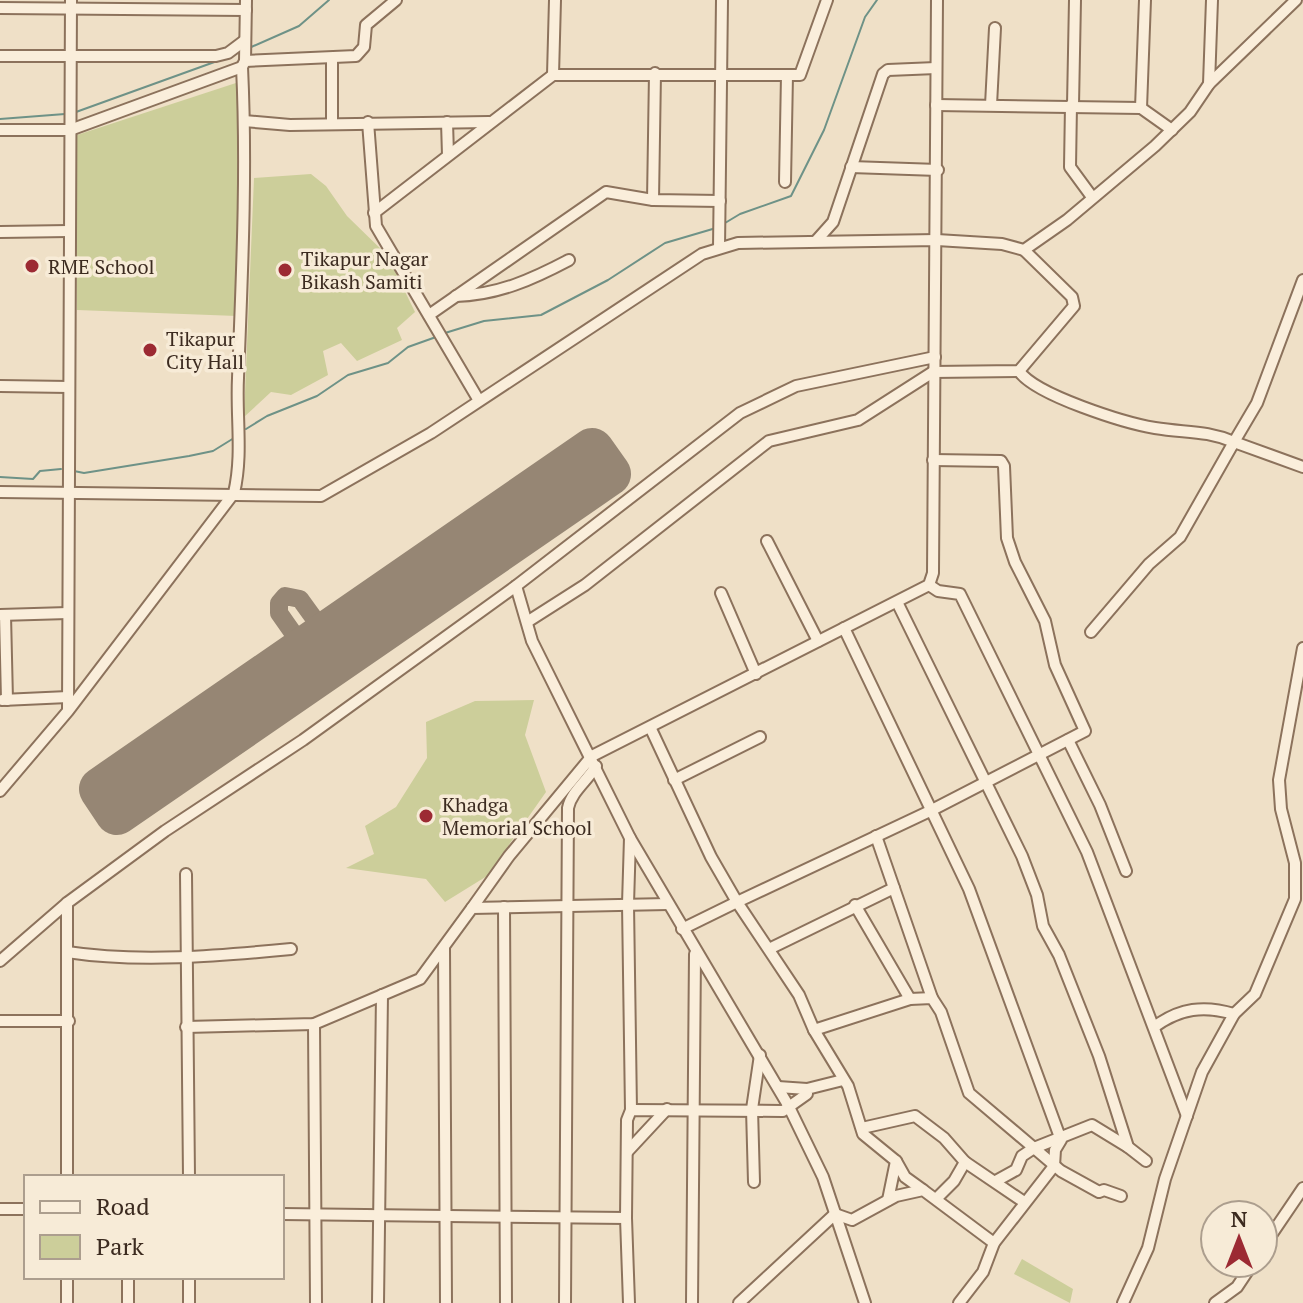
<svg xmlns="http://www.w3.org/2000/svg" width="1303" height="1303" font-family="'PT Serif',serif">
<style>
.green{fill:#ccce9a}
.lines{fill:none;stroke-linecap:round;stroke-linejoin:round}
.stream{stroke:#6e9287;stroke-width:2}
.taxiway{stroke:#968674;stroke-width:18}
.runway{stroke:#968674;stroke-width:44}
.minor-casing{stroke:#8c725c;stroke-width:14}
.minor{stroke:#faeedb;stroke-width:10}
.poi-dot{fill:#9c2a33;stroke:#f7ebd7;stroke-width:3}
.labels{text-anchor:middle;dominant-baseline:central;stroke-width:7;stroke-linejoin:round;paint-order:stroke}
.poi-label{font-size:20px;fill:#3c2b20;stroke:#f7ebd7;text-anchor:start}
</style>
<rect width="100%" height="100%" fill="#efe0c7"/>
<!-- green -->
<g class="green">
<path d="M 239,82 L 237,316 L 77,310 L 74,136 Z"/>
<path d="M 311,174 L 326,186 L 347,216 L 387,255 L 415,312 L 397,328 L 402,340 L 357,361 L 341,343 L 323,351 L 328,375 L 291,395 L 271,392 L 244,417 L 254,178 Z"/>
<path d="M 534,700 L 525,735 L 546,792 L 487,876 L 445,902 L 426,879 L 346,868 L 374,854 L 365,826 L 396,807 L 427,758 L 426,722 L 475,701 Z"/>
<path d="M 1022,1259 L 1073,1289 L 1070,1303 L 1014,1274 Z"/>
</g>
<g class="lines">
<!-- stream -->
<g class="stream">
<path d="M 249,48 L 299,26 L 329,0"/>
<path d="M 76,112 L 220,60"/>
<path d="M 0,119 L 65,114"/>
<path d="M 725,223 L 740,214 L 791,196 L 824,130 L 865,17 L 877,0"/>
<path d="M 445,333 L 484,321 L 541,315 L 608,280 L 665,243 L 716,228"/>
<path d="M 246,429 L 267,416 L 317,396 L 348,375 L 388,363 L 408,347 L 436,337"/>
<path d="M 74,471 L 84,473 L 189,456 L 213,451 L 234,438"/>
<path d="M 0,477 L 33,479 L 40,471 L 61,469"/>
</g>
<!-- taxiway -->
<path class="taxiway" d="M 312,660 L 279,613 L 279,603 L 285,596 L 300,599 L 334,646"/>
<!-- runway -->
<path class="runway" d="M 592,450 L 609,474 L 117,813 L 101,789 Z"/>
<!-- minor casing -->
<g class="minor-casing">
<g id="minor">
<path d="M 0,8 L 246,10"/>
<path d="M 0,56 L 216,56 L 228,53 L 244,41"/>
<path d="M 332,60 L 332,124"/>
<path d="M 245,61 L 356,56 L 364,47 L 366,25 L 396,0"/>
<path d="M 553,75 L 555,0"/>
<path d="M 1209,84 L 1212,0"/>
<path d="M 936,105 L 1141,108 L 1172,130"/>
<path d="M 991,105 L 995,28"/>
<path d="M 1071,105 L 1070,167 L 1092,197"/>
<path d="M 1073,105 L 1075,0"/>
<path d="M 1141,108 L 1145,0"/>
<path d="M 244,121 L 290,125 L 489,122"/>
<path d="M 368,122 L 376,226 L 478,399"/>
<path d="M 447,122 L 448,155"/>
<path d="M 0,130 L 70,130 L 242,67"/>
<path d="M 851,167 L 938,170"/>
<path d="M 785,182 L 787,75"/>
<path d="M 653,200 L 655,73"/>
<path d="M 374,213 L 553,75 L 800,75 L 827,0"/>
<path d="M 0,232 L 69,231"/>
<path d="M 816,241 L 833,222 L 883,74 L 888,70 L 936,68"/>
<path d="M 719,248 L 722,0"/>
<path d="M 456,296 C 498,295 533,279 569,260"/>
<path d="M 429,315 L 606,192 L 653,200 L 720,201"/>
<path d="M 1019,371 C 1035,395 1125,423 1155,428 C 1185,433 1206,430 1234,442 L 1257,403 L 1303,280"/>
<path d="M 0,386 L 69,387"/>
<path d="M 0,492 L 321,496 L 431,433 L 702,254 L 738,243 L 937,240 L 1002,244 L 1024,250 L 1067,220 L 1155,146 L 1190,112 L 1209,84 L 1296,0"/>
<path d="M 767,541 L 818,641"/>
<path d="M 929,585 L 938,591 L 960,594 L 1087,852 L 1187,1116"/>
<path d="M 516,586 L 532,641 L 630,838 L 788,1105 L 823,1177 L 865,1303"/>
<path d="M 721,593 L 756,674"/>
<path d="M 897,602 L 1022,856 L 1037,895 L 1043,926 L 1059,955 L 1099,1056 L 1128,1147 L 1146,1161"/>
<path d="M 0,615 L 68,613"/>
<path d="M 5,615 L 7,700"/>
<path d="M 527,622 L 585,585 L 769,441 L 858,420 L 933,372 L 1019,371 L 1074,306 L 1072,297 L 1024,250"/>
<path d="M 844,628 L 969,889 L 1061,1140 L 1055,1150 L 1054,1166 L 994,1243 L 983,1272 L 959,1303"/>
<path d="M 1091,632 L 1149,564 L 1180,537 L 1234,442 L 1303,467"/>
<path d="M 2,700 L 68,697"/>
<path d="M 68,710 L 71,0"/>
<path d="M 651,729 L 711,857 L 737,902 L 682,929"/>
<path d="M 1068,740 L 1100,805 L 1126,871"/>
<path d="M 674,780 L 760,737"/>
<path d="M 0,791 L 68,711 L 234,493 C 243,454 236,418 238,378 C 242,274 247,171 242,67 L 245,61 L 246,0"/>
<path d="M 876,836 L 932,998"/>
<path d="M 630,838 L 628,904 L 631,1110"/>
<path d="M 186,874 L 189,1177"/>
<path d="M 855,905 L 910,999"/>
<path d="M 504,907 L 506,1303"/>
<path d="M 472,908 L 509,856 L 592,756 L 929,585 L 933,573 L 937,0"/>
<path d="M 444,948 L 446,1303"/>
<path d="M 769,949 L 894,888"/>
<path d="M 67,952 C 139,963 218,956 291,949"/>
<path d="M 0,961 L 67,903 L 165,831 L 303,740 L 516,586 L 740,413 L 796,386 L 935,357"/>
<path d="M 1234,1014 L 1255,994 L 1295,899 L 1295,863 L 1281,809 L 1279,780 L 1303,648"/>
<path d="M 0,1021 L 69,1021"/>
<path d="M 314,1024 L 316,1303"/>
<path d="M 186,1027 L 314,1024 L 420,979 L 472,908 L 668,904"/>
<path d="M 814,1030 L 910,999 L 932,998 L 941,1012 L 969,1093 L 1034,1148 L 1022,1156 L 1016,1170 L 996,1181"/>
<path d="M 778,1087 L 807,1089"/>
<path d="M 862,1128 L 915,1116 L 944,1138 L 965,1162 L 954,1181 L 937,1198"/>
<path d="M 627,1152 L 667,1109"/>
<path d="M 896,1161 L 905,1177 L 923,1190"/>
<path d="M 965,1162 L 1024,1202"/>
<path d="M 67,1177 L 67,903"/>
<path d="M 754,1182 L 752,1109 L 760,1055"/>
<path d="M 1121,1196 L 1104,1190 L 1099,1192 L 1061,1171 L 1034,1148 L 1092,1125 L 1128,1147"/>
<path d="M 888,1200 L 896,1161 L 863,1134 L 848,1086 L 814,1030 L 799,995 L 737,902 L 930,811 L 1085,731 L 1055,665 L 1045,621 L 1015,562 L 1007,538 L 1004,466 L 1001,461 L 933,460"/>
<path d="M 0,1209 L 26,1209"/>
<path d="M 282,1214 L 626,1218 L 627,1120 L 631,1110 L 783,1111 L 807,1094 L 807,1089 L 843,1080"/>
<path d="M 626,1218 L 629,1303"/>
<path d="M 1263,1247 L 1303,1188"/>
<path d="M 67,1277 L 67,1303"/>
<path d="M 128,1303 L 128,1277"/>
<path d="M 189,1303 L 189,1277"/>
<path d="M 378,1303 L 382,995"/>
<path d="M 565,1303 L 568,808 C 571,792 588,780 596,766"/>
<path d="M 692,1303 L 695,954"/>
<path d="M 739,1303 L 835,1214 L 852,1220 L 896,1196 L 923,1190 L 994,1243"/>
<path d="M 1123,1303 L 1148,1248 L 1165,1179 L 1202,1072 L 1234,1014 C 1204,1005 1180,1008 1154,1027"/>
<path d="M 1215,1303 L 1237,1287 L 1253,1263"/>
</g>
</g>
<!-- minor -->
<use href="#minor" class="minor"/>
</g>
<!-- markers -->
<g class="poi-dot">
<circle cx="32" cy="266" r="8"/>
<circle cx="285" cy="270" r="8"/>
<circle cx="150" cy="350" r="8"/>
<circle cx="426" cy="816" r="8"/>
</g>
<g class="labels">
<!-- poi labels -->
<g class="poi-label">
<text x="301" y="258">Tikapur Nagar<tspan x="301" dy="23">Bikash Samiti</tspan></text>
<text x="48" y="266">RME School</text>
<text x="166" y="338">Tikapur<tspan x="166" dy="23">City Hall</tspan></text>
<text x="442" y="804">Khadga<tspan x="442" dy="23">Memorial School</tspan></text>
</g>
</g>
<!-- legend -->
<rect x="24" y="1175" width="260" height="104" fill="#f7ebd7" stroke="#ac9e8e" stroke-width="2"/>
<rect x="40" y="1201" width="40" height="12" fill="#faeedb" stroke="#ac9e8e" stroke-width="2"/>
<text x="96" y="1215" font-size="24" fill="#3c2b20">Road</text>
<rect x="40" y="1235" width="40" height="24" fill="#ccce9a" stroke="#ac9e8e" stroke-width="2"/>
<text x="96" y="1255" font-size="24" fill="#3c2b20">Park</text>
<!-- north arrow -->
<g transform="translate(1239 1239)"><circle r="38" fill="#f7ebd7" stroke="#ac9e8e" stroke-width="2"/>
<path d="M0-6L14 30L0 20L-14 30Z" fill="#9c2a33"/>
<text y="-12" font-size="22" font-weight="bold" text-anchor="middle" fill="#3c2b20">N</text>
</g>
</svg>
